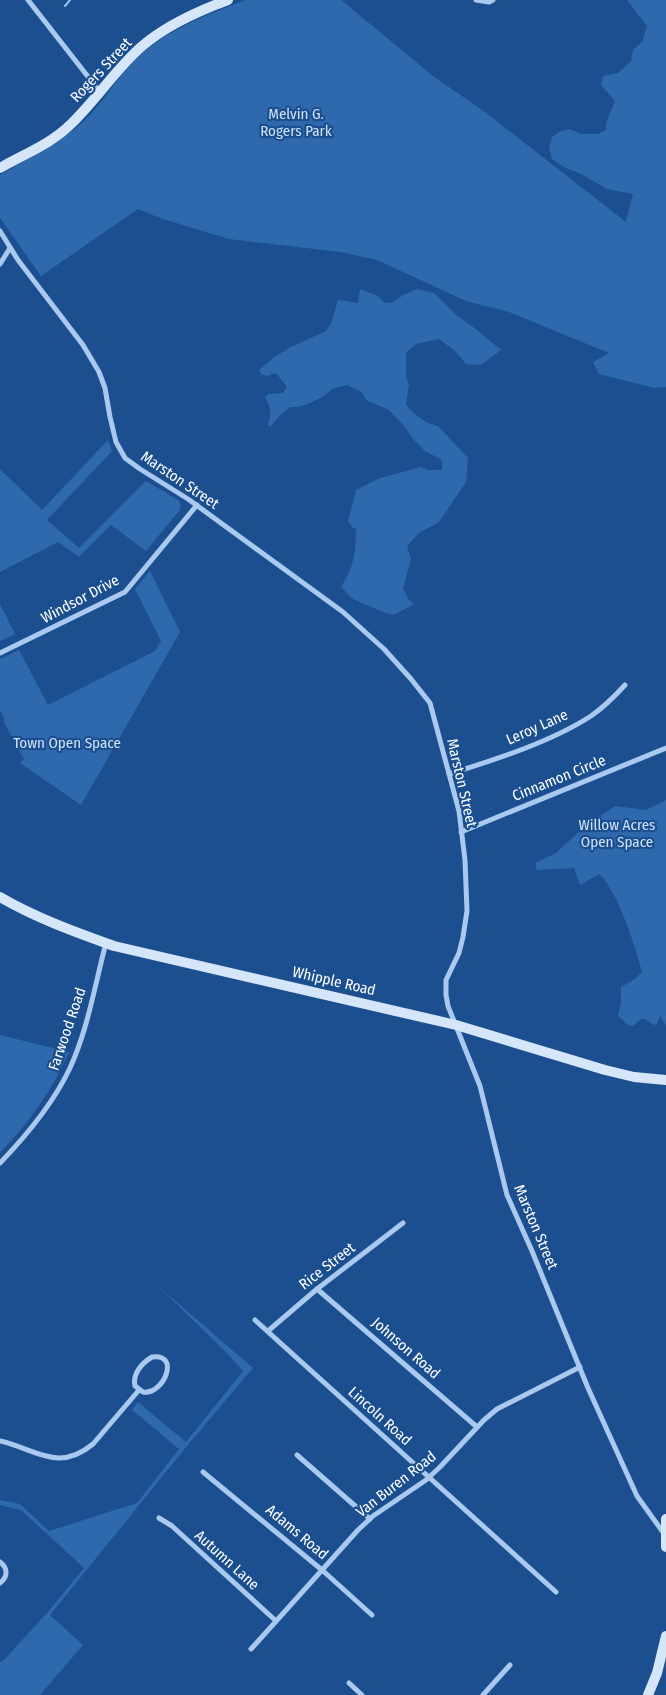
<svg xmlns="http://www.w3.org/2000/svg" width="666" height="1695" font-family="'Fira Sans Condensed',sans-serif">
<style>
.green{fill:#2e69ad}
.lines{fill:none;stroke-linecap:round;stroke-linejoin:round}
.stream{stroke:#9cc4f0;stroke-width:2}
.street{stroke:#a9c9ee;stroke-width:5}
.secondary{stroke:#d6e6fa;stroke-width:10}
.labels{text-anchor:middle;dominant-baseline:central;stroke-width:4.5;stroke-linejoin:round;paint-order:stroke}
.street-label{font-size:15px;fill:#fff;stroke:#1b4f8f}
.park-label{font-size:15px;fill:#cfe3fa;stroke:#1b4f8f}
</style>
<rect width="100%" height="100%" fill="#1b4f8f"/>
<!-- green -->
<g class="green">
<path d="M 246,0 L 341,0 L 433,76 L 485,112 L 626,222 L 633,194 L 607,189 L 581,174 L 564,167 L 552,159 L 549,148 L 552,137 L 561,131 L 570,129 L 580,134 L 598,134 L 606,130 C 605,119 612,111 615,101 L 601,85 L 603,76 L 618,73 L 631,61 L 633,50 L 642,42 L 647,26 L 627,0 L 666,0 L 666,387 L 655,388 L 599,374 L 593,362 L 609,353 L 509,312 L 466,301 L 377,260 L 341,252 L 229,239 L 160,218 L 138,209 L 41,276 L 0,218 L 0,175 C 28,159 56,144 81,124 C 102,105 115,80 135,60 C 162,32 210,13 246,0 Z"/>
<path d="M 360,289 L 378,296 L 385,303 L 394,302 L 403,295 L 417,289 L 434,293 L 456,315 L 476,329 L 501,350 L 481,365 L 466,364 L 455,351 L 439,339 L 416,344 L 406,353 L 406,377 L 409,385 L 406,405 L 416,415 L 428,423 L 438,426 L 468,458 L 466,482 L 439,522 L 419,533 L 407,546 L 411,559 L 403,588 L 408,599 L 414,604 L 394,615 L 385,613 L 353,599 L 341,587 C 354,567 356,552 356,529 L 353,528 L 348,521 L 356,490 L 380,478 L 421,467 L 428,470 L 442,470 L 442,460 L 425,451 L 412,438 L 406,428 L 389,410 L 366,400 L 362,392 L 347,385 L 332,389 L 324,396 L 310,403 L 299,407 L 290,407 L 280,415 L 270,427 L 268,424 C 271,414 272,407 265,398 L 268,394 L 283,393 L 287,387 L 276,373 L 267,376 L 261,374 L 259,370 L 273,358 L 289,348 L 326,331 L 332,321 L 338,300 L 358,303 Z"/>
<path d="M 108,440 L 112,451 L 47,520 L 79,548 L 146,481 L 178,500 L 181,505 L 179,511 L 146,551 L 111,525 L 79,557 L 58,542 L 0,572 L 0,469 L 42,510 Z"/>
<path d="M 150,571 L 180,632 L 81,805 L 20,763 L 24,759 L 4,722 L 5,720 L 0,710 L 0,659 L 19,650 L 48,705 L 155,651 L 161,641 L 135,589 Z"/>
<path d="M 0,604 L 15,634 L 0,641 Z"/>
<path d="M 666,800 L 666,1025 L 660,1016 L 657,1024 L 654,1025 L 645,1019 L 641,1019 L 633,1026 L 628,1025 L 618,1016 L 621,1002 L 621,987 L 635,979 L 642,972 C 635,946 618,891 599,874 L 580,885 L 574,868 L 537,870 L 535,863 L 556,853 L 585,826 L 615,806 L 646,810 Z"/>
<path d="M 0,1035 L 69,1052 C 52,1091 29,1122 0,1153 Z"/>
<path d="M 158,1286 L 253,1368 L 187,1446 L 50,1615 L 83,1645 L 40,1695 L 0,1695 L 0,1662 L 2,1662 L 47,1613 L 84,1568 L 21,1510 L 0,1505 L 0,1500 L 20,1504 L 49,1531 L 137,1503 L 179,1449 L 132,1410 L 138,1402 L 186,1442 L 243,1371 L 227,1353 Z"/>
</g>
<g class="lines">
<!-- stream -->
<path class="stream" d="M 65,6 L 70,0"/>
<!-- street -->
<g class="street">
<path d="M 28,0 L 100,92"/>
<path d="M 476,0 L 489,2 L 493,0"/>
<path d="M 0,231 L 18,260 L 83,345 L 99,372 L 105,388 L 110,417 L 116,442 L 125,458 L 140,469 L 188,499 L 343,612 L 384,649 L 411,679 L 430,703 L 459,811 L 465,860 L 467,911 L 463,937 L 459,953 L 446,980 L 446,995 L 448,1006 L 480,1086 L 507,1195 L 532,1251 L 588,1388 L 637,1496 L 665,1535"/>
<path d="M 0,264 L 10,248"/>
<path d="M 0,653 L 125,592 L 197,505"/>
<path d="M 449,774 C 494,760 551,742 591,716 C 604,707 615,696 625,685"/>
<path d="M 461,832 L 666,748"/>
<path d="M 0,1163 C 28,1134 53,1104 70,1068 C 88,1029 95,984 106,943"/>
<path d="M 317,1289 L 477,1427"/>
<path d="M 255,1320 L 556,1592"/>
<path d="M 268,1331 L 317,1289 L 403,1223"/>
<path d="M 152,1357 C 181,1353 164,1395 143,1392 L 135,1386 C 132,1374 142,1363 152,1357 Z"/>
<path d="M 0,1441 C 36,1449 58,1473 93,1444 L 139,1390"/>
<path d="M 297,1455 L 370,1519"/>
<path d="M 203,1472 L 322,1570 L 372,1615"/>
<path d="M 159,1518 L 172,1526 L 276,1621"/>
<path d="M 0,1562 C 8,1568 8,1577 0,1583"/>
<path d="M 251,1649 L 358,1530 L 373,1516 L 426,1480 L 440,1467 L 484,1420 L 497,1409 L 580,1367"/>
<path d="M 349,1683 L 362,1695"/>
<path d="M 483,1695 L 510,1665"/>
</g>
<!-- secondary -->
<g class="secondary">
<path d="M 0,168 C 24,154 51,144 71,124 C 96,100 115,70 141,47 C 165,26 198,11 228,0"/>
<path d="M 0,897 C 36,918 75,932 114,946 L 456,1025 L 605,1070 L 634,1077 L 666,1080"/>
<path d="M 666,1519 L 666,1547"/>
<path d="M 648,1695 L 657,1673 L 666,1636"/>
</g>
</g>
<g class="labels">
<!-- street labels -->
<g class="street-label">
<text transform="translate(101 70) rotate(-47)">Rogers Street</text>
<text transform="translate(180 480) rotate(34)">Marston Street</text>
<text transform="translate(80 599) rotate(-28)">Windsor Drive</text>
<text transform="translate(537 727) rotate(-24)">Leroy Lane</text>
<text transform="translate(559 778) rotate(-22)">Cinnamon Circle</text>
<text transform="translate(462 783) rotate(77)">Marston Street</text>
<text transform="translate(334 981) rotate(13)">Whipple Road</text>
<text transform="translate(67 1029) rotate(-71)">Farwood Road</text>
<text transform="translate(536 1227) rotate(67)">Marston Street</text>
<text transform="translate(327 1266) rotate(-38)">Rice Street</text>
<text transform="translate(406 1348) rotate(41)">Johnson Road</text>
<text transform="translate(380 1416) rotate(42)">Lincoln Road</text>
<text transform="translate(396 1484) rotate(-38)">Van Buren Road</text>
<text transform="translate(297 1532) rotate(40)">Adams Road</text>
<text transform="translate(227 1560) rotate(42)">Autumn Lane</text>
</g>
<!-- park labels -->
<g class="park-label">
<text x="296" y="114">Melvin G.<tspan x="296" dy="17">Rogers Park</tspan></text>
<text x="67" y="743">Town Open Space</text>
<text x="617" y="825">Willow Acres<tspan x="617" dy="17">Open Space</tspan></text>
</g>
</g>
</svg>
